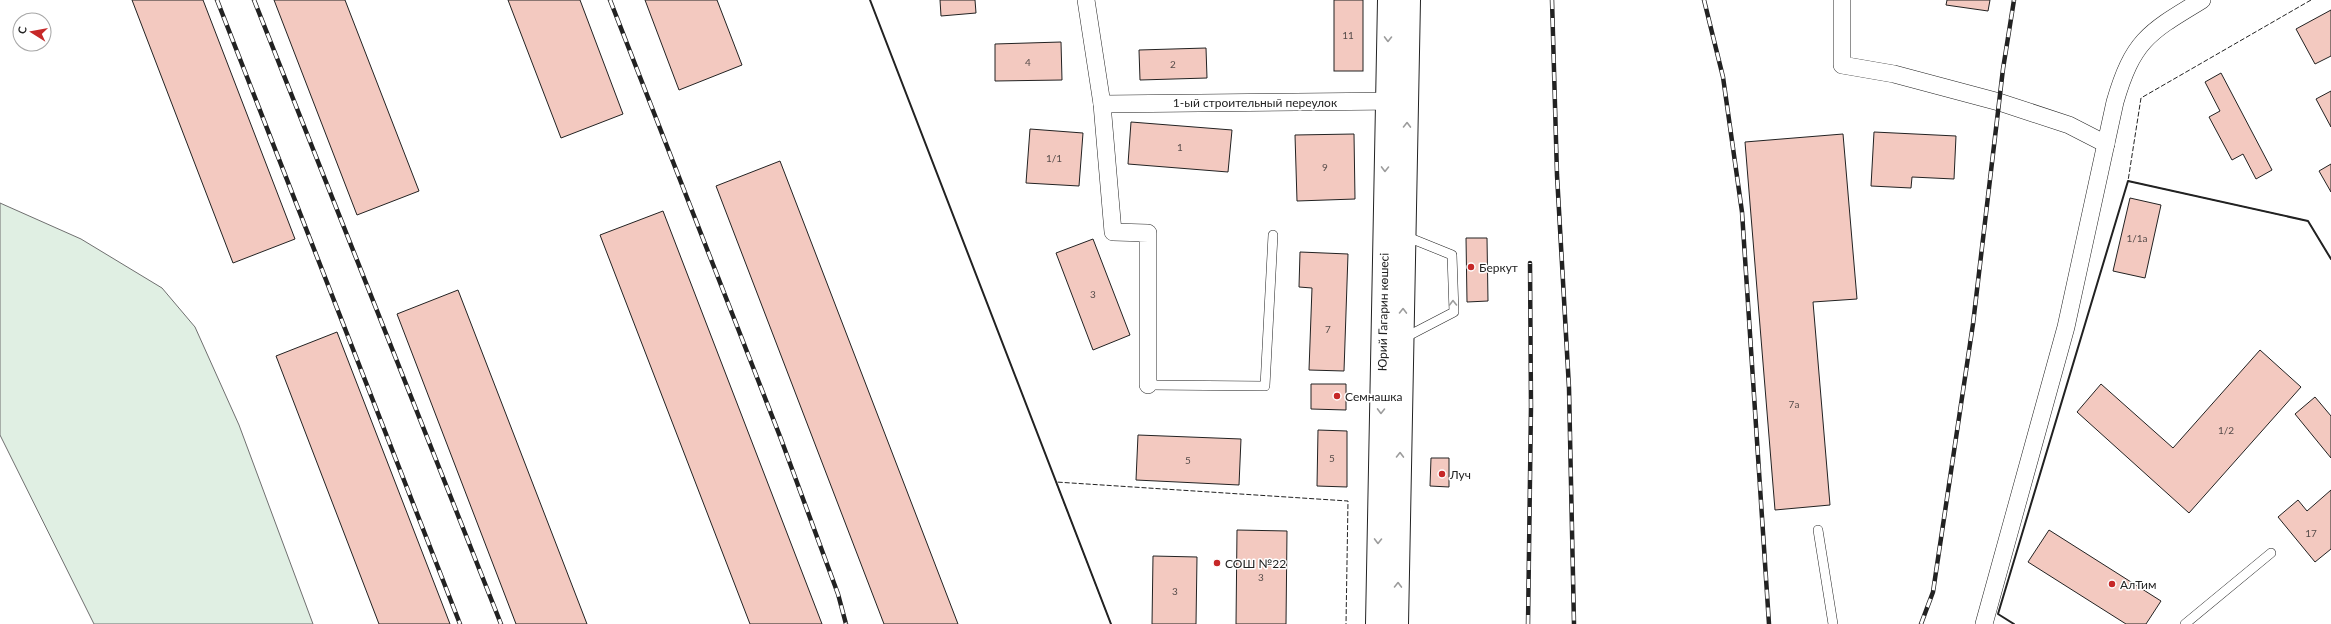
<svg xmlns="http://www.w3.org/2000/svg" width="2331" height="624" font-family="Lato,sans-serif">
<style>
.green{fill:#e0efe3;stroke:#6f6f6f}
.building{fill:#f3c9c0;stroke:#222}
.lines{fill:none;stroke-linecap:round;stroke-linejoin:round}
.service-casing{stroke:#222;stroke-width:10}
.minor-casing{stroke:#222;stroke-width:18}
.primary-casing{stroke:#222;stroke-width:24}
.service{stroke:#fff;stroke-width:9}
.minor{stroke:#fff;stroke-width:17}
.primary{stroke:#fff;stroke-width:22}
.rail-casing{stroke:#222;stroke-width:4.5}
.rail{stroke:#fff;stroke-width:3;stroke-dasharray:9;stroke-linecap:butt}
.fence{stroke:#222;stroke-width:1;stroke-dasharray:5 2;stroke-linecap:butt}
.wall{stroke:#222;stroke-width:2}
.oneway{stroke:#9c9c9c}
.poi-dot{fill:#c62828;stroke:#fff;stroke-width:1.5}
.labels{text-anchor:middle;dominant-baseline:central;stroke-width:3;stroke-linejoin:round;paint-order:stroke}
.number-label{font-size:10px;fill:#564c4a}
.street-label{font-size:12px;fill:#222;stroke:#fff}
.poi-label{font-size:12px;fill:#222;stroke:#fff;text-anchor:start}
</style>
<rect width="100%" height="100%" fill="#fff"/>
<!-- green -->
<path class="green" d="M 0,203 L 81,239 L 162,288 L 195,327 L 239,425 L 313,624 L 94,624 L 0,435 Z"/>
<!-- building -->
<g class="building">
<path d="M 132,0 L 203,0 L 295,239 L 233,263 Z"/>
<path d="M 274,0 L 345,0 L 419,191 L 357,215 Z"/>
<path d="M 508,0 L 580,0 L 623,114 L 561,138 Z"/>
<path d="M 645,0 L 717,0 L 742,65 L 679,90 Z"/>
<path d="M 940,0 L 975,0 L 976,13 L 941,16 Z"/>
<rect x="1334" y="0" width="29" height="71"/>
<path d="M 1947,0 L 1990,0 L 1988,11 L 1946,5 Z"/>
<path d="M 2331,10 L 2331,56 L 2315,64 L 2296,29 Z"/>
<path d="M 1061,42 L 1062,80 L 995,81 L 995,44 Z"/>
<path d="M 1206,48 L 1207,78 L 1140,80 L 1139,50 Z"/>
<path d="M 2221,73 L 2272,170 L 2256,179 L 2243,154 L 2232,160 L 2209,117 L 2220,111 L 2205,82 Z"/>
<path d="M 2331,91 L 2331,127 L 2316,99 Z"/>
<path d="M 1131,122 L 1232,130 L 1228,172 L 1128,164 Z"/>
<path d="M 1030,129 L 1083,133 L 1079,186 L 1026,183 Z"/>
<path d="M 1874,132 L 1956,136 L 1954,179 L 1912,177 L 1911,188 L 1871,186 Z"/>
<path d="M 1354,134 L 1355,199 L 1297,201 L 1295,135 Z"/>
<path d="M 1843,134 L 1857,299 L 1813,302 L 1830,505 L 1775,510 L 1745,142 Z"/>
<path d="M 780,161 L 958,624 L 884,624 L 716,186 Z"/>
<path d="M 2331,164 L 2331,192 L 2319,171 Z"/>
<path d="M 2130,198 L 2161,205 L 2145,278 L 2113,271 Z"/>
<path d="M 663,211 L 822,624 L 750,624 L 600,235 Z"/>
<path d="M 1466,238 L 1487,238 L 1488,301 L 1467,302 Z"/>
<path d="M 1093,239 L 1130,335 L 1093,350 L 1056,253 Z"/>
<path d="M 1300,252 L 1348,254 L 1344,371 L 1309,370 L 1312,288 L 1299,287 Z"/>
<path d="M 458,290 L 587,624 L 516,624 L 397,314 Z"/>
<path d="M 337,332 L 450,624 L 379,624 L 276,356 Z"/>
<path d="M 2260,350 L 2301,387 L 2189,513 L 2077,412 L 2101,384 L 2173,448 Z"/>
<path d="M 1311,384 L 1346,384 L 1346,410 L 1311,409 Z"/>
<path d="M 2315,397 L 2331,416 L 2331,458 L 2295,414 Z"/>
<path d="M 1318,430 L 1347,431 L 1347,487 L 1317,486 Z"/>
<path d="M 1138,435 L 1241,439 L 1239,485 L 1136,480 Z"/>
<path d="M 1431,458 L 1449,458 L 1449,487 L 1430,486 Z"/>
<path d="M 2331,490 L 2331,549 L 2315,562 L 2278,517 L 2298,500 L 2307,511 Z"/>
<path d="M 1237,530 L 1287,531 L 1286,624 L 1236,624 Z"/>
<path d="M 2049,530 L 2161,601 L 2146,624 L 2126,624 L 2028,562 Z"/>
<path d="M 1153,556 L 1197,557 L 1196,624 L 1152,624 Z"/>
</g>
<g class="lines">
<!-- service casing -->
<g class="service-casing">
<g id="service">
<path d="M 1404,338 L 1454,312 L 1452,255 L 1405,236"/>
<path d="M 1148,385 L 1265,386 L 1273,235"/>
<path d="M 1818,530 L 1833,624"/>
<path d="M 2185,624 L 2271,553"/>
</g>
</g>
<!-- minor casing -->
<g class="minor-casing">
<g id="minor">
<path d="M 1086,0 L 1102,104 L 1113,232 L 1148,233 L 1148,385"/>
<path d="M 1842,0 L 1842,65 L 1894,74 L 1999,102 L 2069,125 L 2106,144"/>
<path d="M 1102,104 L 1400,101"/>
<path d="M 1984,624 L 2066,327 L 2115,102 C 2133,40 2149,32 2202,0"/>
</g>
</g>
<!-- primary casing -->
<g class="primary-casing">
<g id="primary">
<path d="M 1377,624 L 1389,0"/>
<path d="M 1397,624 L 1409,0"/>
</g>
</g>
<!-- service -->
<use href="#service" class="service"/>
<!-- minor -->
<use href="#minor" class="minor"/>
<!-- primary -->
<use href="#primary" class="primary"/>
<!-- rail casing -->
<g class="rail-casing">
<g id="rail">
<path d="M 217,0 L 460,624"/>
<path d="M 254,0 L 501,624"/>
<path d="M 610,0 L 781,439 L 838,594 L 846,624"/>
<path d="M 1552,0 L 1557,175 L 1569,388 L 1574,624"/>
<path d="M 1704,0 L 1723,77 L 1742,212 L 1769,624"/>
<path d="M 1528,624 L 1531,406 L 1530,263"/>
<path d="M 1921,624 L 1933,592 L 1973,324 L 2003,69 L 2014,0"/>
</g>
</g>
<!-- rail -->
<use href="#rail" class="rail"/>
<!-- fence -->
<g class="fence">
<path d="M 2311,0 L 2141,98 L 2128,181 L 2308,221 L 2331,259"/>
<path d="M 1111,624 L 1056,482 L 1348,501 L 1346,624"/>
</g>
<!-- wall -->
<g class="wall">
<path d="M 870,0 L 1111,624"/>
<path d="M 2014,624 L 1998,614 L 2128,181 L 2308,221 L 2331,259"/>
</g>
</g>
<!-- one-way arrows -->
<defs><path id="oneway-chevron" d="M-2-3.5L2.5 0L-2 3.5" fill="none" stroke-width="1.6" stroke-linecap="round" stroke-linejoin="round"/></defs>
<g class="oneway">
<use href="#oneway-chevron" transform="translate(1388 39) rotate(91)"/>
<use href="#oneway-chevron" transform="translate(1407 125) rotate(-89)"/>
<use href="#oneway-chevron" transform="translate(1385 169) rotate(91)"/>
<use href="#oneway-chevron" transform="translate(1453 303) rotate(-91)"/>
<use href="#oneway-chevron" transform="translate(1403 311) rotate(-89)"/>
<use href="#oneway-chevron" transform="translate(1381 411) rotate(91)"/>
<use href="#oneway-chevron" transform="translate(1400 455) rotate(-89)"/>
<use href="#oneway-chevron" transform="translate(1378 541) rotate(91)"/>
<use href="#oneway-chevron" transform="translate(1398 585) rotate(-89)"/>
</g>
<!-- markers -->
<g class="poi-dot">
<circle cx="1471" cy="267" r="4"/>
<circle cx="1337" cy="396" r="4"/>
<circle cx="1442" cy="474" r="4"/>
<circle cx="1217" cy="563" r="4"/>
<circle cx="2112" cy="584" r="4"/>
</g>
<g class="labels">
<!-- number labels -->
<g class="number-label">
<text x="1348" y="35">11</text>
<text x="1028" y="62">4</text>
<text x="1173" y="64">2</text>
<text x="1180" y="147">1</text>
<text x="1054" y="158">1/1</text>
<text x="1325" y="167">9</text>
<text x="2137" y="238">1/1а</text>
<text x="1093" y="294">3</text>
<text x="1328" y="329">7</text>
<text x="1794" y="404">7а</text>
<text x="2226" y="430">1/2</text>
<text x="1332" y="458">5</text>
<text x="1188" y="460">5</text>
<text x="2311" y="533">17</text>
<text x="1261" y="577">3</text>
<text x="1175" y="591">3</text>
</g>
<!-- street labels -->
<g class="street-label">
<text x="1255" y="102">1-ый строительный переулок</text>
<text transform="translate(1383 312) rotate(-89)">Юрий Гагарин көшесі</text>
</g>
<!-- poi labels -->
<g class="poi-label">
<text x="1479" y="267">Беркут</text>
<text x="1345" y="396">Семнашка</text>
<text x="1450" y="474">Луч</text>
<text x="1225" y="563">СОШ №22</text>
<text x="2120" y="584">АлТим</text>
</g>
</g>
<!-- north arrow -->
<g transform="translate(32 32) rotate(281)"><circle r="19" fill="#ffffff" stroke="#a7a7a7"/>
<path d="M0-3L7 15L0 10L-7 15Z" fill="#c62828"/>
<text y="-6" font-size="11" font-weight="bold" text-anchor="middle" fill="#222222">С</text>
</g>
</svg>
